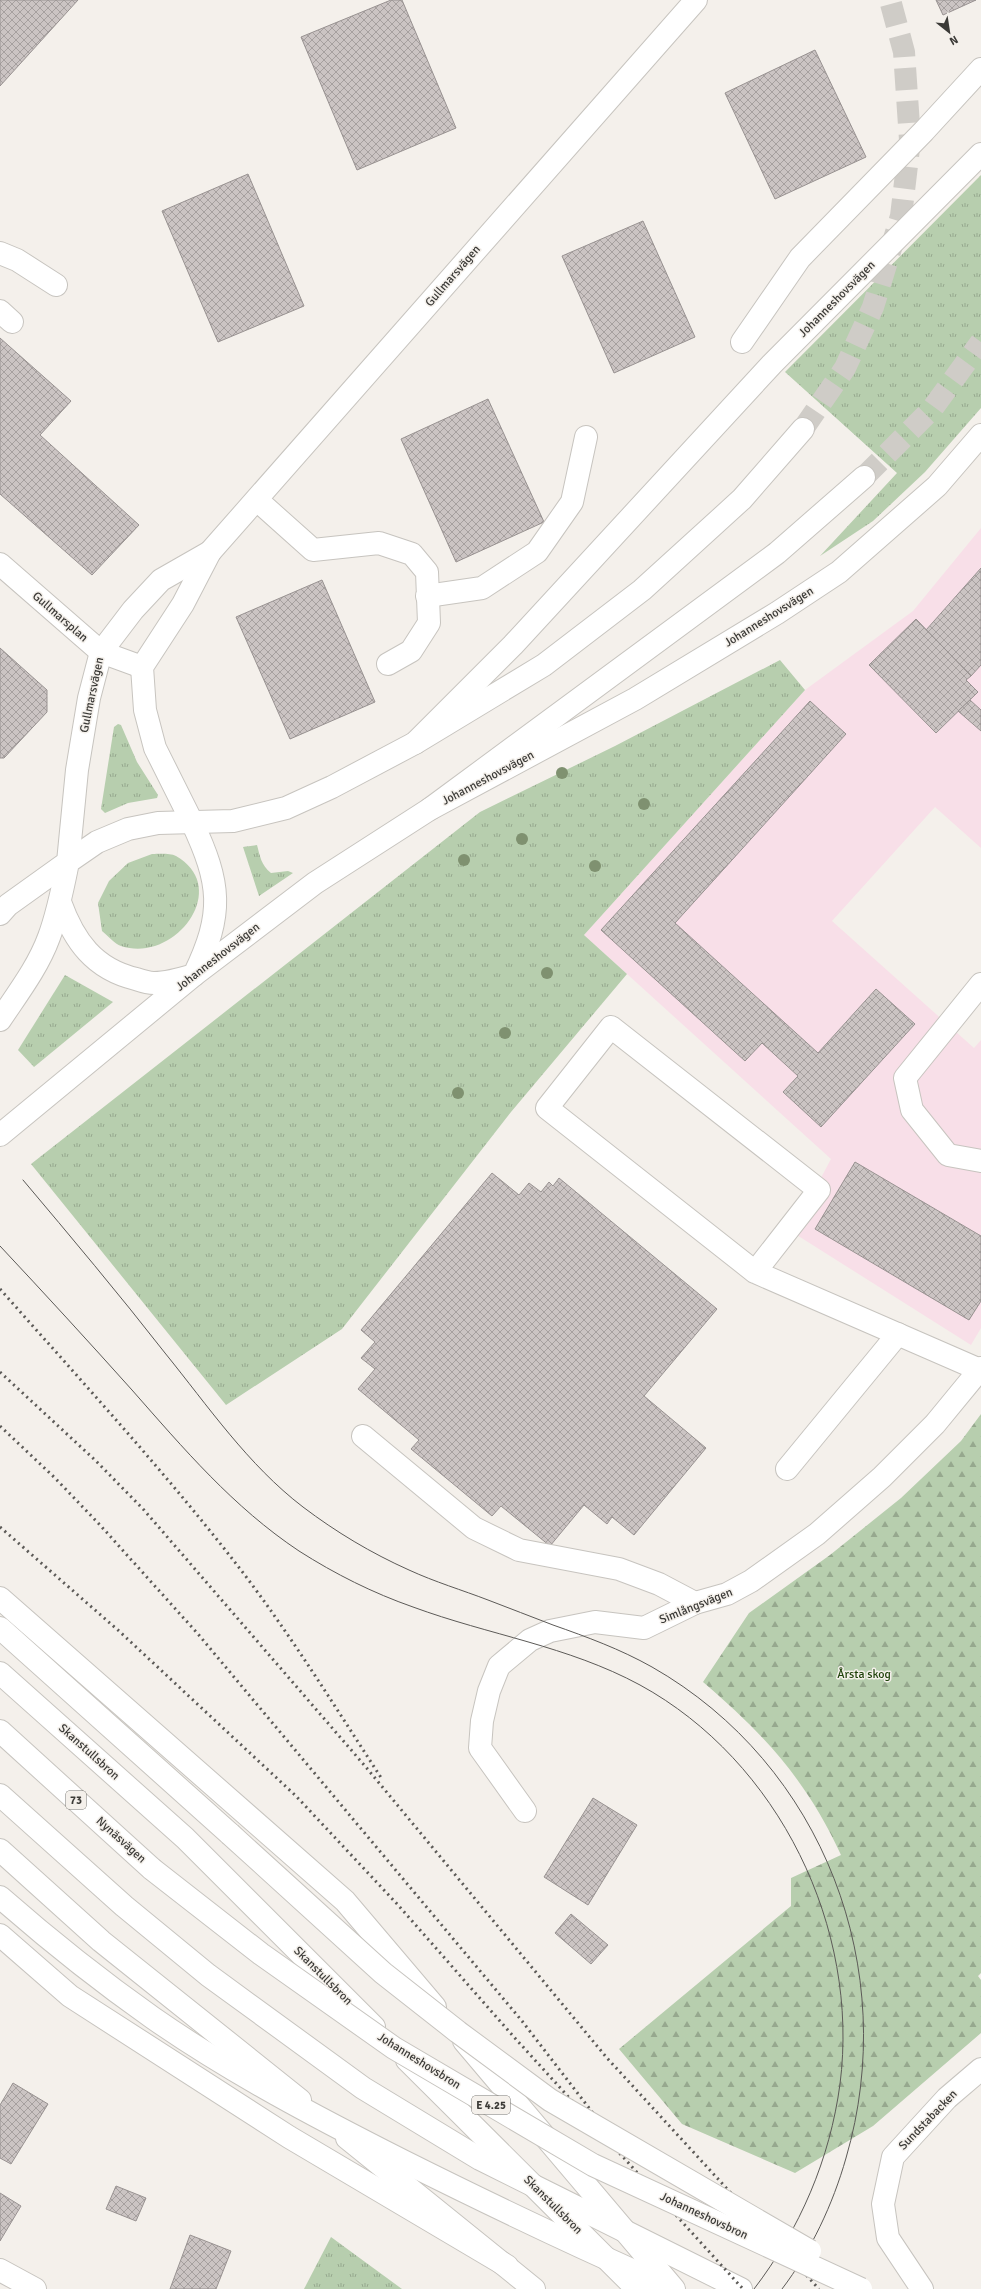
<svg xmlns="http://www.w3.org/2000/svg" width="981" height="2289" font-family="Signika,sans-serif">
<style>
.education{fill:#f8dfe8}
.grass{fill:url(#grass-tufts)}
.forest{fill:url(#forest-firs)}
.building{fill:url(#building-cross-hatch);stroke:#989291}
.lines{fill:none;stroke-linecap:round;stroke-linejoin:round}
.highway-tunnel{stroke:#cfccc7;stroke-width:22;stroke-dasharray:22 11;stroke-linecap:butt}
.minor-casing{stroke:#c7c4bf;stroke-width:24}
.major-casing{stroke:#c7c4bf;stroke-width:24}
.highway-casing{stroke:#c7c4bf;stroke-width:24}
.minor{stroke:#fff;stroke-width:22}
.major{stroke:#fff;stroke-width:22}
.highway{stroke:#fff;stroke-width:22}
.tram{stroke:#5c5a57;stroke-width:1}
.rail{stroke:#5c5a57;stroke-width:3;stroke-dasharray:2 4;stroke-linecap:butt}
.highway-bridge-casing{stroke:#c7c4bf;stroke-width:24;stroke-linecap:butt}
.highway-bridge{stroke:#fff;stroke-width:22}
.tree{fill:#7f9170}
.labels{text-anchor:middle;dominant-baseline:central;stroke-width:3;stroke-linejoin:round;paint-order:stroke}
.shield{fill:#f4f0eb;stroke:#72716d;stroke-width:1}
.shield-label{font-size:11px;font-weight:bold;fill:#3b3a37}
.street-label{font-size:12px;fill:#3b3a37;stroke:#f4f0eb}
.park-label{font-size:12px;fill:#20430c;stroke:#f4f0eb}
</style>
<defs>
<pattern id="grass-tufts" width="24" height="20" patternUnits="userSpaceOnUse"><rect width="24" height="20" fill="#b7ceae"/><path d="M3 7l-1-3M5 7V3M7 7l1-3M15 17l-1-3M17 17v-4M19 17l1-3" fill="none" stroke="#96a88e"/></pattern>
<pattern id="forest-firs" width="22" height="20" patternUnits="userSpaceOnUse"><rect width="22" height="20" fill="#b7ceae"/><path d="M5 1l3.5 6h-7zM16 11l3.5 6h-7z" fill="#96a88e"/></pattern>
<pattern id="building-cross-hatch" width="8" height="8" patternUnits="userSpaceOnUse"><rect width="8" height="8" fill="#cbc4c3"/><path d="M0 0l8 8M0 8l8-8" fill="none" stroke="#a6a09f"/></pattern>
</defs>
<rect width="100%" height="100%" fill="#f4f0eb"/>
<!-- education -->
<path class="education" d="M 981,528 L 981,848 L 935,807 L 832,921 L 974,1048 L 981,1040 L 981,1328 L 971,1345 L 792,1232 L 831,1159 L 584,935 L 805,690 L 913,611 Z"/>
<!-- grass -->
<g class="grass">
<path d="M 981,175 L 981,408 L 925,472 L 873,521 L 820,556 L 897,473 L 785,372 Z"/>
<path d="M 780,660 L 805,690 L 584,935 L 627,974 L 511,1112 L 342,1329 L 226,1405 L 31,1164 L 480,812 L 615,746 Z"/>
<path d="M 118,724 L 121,725 L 137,762 L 158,795 L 157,798 L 128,803 L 105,813 L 101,809 L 114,727 Z"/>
<path d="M 257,845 C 260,856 261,865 271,873 L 288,871 L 293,873 L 259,896 L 243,847 Z"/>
<path d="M 152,854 C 159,854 170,853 176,856 C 232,888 175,964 121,946 C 115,944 107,935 102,931 L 98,903 L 109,881 L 128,863 Z"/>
<path d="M 65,975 L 113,1002 L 34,1067 L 18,1050 Z"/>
<path d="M 331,2237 L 402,2289 L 304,2289 Z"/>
</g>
<!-- forest -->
<path class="forest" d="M 981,1414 L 981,1973 L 978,1976 L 981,1980 L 981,2033 L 873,2126 L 795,2173 L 682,2124 L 619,2049 L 791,1906 L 791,1878 L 841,1855 C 807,1781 765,1735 703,1682 L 749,1613 L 830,1555 L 901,1498 L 961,1441 Z"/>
<!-- building -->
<g class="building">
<path d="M 0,0 L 78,0 L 0,86 Z"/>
<path d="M 391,0 L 402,0 L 456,128 L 357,170 L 301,37 Z"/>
<path d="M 936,0 L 976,0 L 943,15 Z"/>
<path d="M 815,50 L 866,157 L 775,199 L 725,93 Z"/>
<path d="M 248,174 L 304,306 L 218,342 L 162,211 Z"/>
<path d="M 643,221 L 695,337 L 614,373 L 562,256 Z"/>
<path d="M 0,338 L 71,401 L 40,435 L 139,525 L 92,575 L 0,494 Z"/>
<path d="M 488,399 L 544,522 L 456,562 L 401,439 Z"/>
<path d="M 981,568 L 981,665 L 971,676 L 926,630 Z"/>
<path d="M 322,580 L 375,702 L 290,739 L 236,617 Z"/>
<path d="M 916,619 L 971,676 L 966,680 L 978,692 L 936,733 L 869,665 Z"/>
<path d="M 0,648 L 47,690 L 47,712 L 4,758 L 0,758 Z"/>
<path d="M 970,700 L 981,710 L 981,731 L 958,711 Z"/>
<path d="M 810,701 L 846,734 L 675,923 L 818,1053 L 876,989 L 915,1024 L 821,1127 L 783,1092 L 798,1076 L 762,1043 L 745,1061 L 601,930 Z"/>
<path d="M 855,1162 L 981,1236 L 981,1301 L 969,1320 L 815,1229 Z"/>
<path d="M 492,1173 L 519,1195 L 529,1183 L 541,1192 L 549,1182 L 553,1186 L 559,1178 L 717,1309 L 644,1396 L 706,1448 L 634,1535 L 612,1517 L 607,1524 L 584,1505 L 550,1546 L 501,1506 L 492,1516 L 411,1449 L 419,1440 L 358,1389 L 375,1369 L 361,1358 L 375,1342 L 361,1330 Z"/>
<path d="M 593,1798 L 637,1825 L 588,1905 L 544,1877 Z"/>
<path d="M 571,1914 L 608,1945 L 591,1964 L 555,1933 Z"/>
<path d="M 13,2083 L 48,2104 L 11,2164 L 0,2158 L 0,2105 Z"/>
<path d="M 116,2186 L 146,2198 L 136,2221 L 106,2209 Z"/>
<path d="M 0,2193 L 21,2206 L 0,2241 Z"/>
<path d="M 190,2235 L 231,2251 L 216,2289 L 170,2289 Z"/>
</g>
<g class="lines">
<!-- highway-tunnel -->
<g class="highway-tunnel">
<path d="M 803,429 L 845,368 L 873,307 L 901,216 L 910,140 L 904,52 L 890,0"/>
<path d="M 864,477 L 932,409 L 981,342"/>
</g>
<!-- minor casing -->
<g class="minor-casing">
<g id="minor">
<path d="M 0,253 L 17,260 L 56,285"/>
<path d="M 0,311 L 12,322"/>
<path d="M 742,342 L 800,258 L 924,131 L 981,69"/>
<path d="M 257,500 L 313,550 L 379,543 L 412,554 L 427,572 L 429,623 L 411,651 L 388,664"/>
<path d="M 0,564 L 101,652 L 142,667"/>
<path d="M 427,596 L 482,588 L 537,552 L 572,502 L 586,437"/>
<path d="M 192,822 L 155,748 L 145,710 L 142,667 L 183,604 L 210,552 L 696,0"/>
<path d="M 0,914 L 8,905 L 68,862 L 77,770 L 89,698 L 101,652 L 133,610 L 161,580 L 210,552"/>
<path d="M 981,984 L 905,1078 L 912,1110 L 948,1155 L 981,1161"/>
<path d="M 755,1272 L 819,1190 L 611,1027 L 547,1108 L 755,1272 L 980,1370"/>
<path d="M 363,1436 L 474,1528 L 519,1550 L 619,1569 L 659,1584 L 695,1603"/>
<path d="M 787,1469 L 898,1334"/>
<path d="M 525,1811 L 480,1748 L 482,1721 L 489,1691 L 499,1666 L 530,1640 L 550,1631 L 595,1622 L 644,1628 L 695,1603 L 727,1594 L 751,1581 L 817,1534 L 882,1477 L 935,1424 L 981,1368"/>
<path d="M 0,2270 L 35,2289"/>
<path d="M 922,2289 L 888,2238 L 883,2204 L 893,2157 L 947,2098 L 981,2069"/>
</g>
</g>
<!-- major casing -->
<g class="major-casing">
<g id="major">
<path d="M 60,902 C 74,941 94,969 136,979 C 142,981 148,983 154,983 C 168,983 181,979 194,975 C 224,913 221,884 192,822"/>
<path d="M 0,1020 C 18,993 38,967 49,937 C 58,913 63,887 68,862 L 97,842 L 128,829 L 158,823 L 233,821 L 286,808 L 332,787 L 415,743 L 513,645 L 772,364 L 981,154"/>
<path d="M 0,1135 L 194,975 L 315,883 L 430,809 L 635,699 L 777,613 L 839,572 L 937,486 L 981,435"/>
<path d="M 0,1673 L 185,1838 L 374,2027"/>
<path d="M 0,1850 L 101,1941 L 300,2100"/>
<path d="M 407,2060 L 637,2289"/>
<path d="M 347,2138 L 534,2289"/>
</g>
</g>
<!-- highway casing -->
<g class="highway-casing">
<g id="highway">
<path d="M 415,743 L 544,665 L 642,590 L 742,499 L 803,429"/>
<path d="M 430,809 L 777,553 L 864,477"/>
<path d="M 0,1598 L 345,1901 L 435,2007"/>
<path d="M 0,1628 L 230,1834"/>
<path d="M 0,1731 L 152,1869"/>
<path d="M 0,1795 L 124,1906 L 208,1975 L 363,2088 L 480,2159 L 741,2289"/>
<path d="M 0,1897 C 49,1940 99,1980 153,2018 C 232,2073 318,2118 403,2161 C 491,2205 579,2247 668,2286"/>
<path d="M 0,1935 L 70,1996 L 289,2137 L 507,2266"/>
<path d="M 464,2041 L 674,2289"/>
</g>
</g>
<!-- minor -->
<use href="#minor" class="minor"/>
<!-- major -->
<use href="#major" class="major"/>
<!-- highway -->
<use href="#highway" class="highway"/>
<!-- tram -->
<g class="tram">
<path d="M 23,1180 C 71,1237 119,1294 165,1353 C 208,1406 248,1465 303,1507 C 336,1532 371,1553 409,1570 C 435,1582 462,1590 488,1600 C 510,1608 531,1617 553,1625 C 587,1637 620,1649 652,1667 C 824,1765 901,1970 846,2158 C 833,2204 811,2251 782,2289"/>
<path d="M 0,1246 C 45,1294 89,1342 132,1390 C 184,1449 233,1507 299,1551 C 335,1574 373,1593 413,1607 C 489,1635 568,1646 640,1685 C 779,1761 860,1928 840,2084 C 830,2159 800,2229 754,2289"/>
</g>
<!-- rail -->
<g class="rail">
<path d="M 0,1289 C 83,1383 168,1475 244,1574 C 294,1640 337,1710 382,1779"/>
<path d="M 0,1372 L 96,1461 L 144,1510 L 365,1766 L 607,2058 L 819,2289"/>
<path d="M 0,1426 L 55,1478 L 100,1525 L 198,1634 L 522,2021 L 616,2143"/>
<path d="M 0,1527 L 119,1631 L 296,1796 L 398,1905 L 514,2037 L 743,2289"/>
</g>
<!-- highway-bridge casing -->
<g class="highway-bridge-casing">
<g id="highway-bridge">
<path d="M 230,1834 L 383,1973 L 458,2032 L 550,2100 L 810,2251"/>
<path d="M 152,1869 L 261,1954 L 394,2048 L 593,2165 L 861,2289"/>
</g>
</g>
<!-- highway-bridge -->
<use href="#highway-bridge" class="highway-bridge"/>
</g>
<!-- trees -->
<g class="tree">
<circle cx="562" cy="773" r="6"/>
<circle cx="644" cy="804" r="6"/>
<circle cx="522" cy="839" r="6"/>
<circle cx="464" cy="860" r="6"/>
<circle cx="595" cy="866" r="6"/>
<circle cx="547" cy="973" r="6"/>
<circle cx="505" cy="1033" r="6"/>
<circle cx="458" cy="1093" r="6"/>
</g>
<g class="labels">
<!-- shield labels -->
<g class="shield">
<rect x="66" y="1791" width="20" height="18" rx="3"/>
<rect x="472" y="2096" width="38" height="18" rx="3"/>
</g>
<g class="shield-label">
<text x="76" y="1800">73</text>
<text x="491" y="2105">E 4.25</text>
</g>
<!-- street labels -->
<g class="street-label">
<text transform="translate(453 276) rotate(-49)">Gullmarsvägen</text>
<text transform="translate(837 299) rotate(-45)">Johanneshovsvägen</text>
<text transform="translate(60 617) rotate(41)">Gullmarsplan</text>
<text transform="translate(769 617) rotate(-32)">Johanneshovsvägen</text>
<text transform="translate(92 695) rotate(-78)">Gullmarsvägen</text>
<text transform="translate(488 778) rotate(-28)">Johanneshovsvägen</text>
<text transform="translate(218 957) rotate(-38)">Johanneshovsvägen</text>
<text transform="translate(696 1606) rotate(-22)">Simlångsvägen</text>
<text transform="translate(89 1752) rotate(42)">Skanstullsbron</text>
<text transform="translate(121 1840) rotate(42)">Nynäsvägen</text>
<text transform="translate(323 1976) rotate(45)">Skanstullsbron</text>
<text transform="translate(419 2061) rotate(32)">Johanneshovsbron</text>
<text transform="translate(928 2120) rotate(-46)">Sundstabacken</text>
<text transform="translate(553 2205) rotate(45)">Skanstullsbron</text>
<text transform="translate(704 2216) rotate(25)">Johanneshovsbron</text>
</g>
<!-- park labels -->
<g class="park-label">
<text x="864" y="1674">Årsta skog</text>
</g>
</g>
<!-- north arrow -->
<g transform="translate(949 32) rotate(150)" stroke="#f4f0eb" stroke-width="3" paint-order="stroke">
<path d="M0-3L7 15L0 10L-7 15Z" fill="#3b3a37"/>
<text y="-6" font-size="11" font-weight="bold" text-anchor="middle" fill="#3b3a37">N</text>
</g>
</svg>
